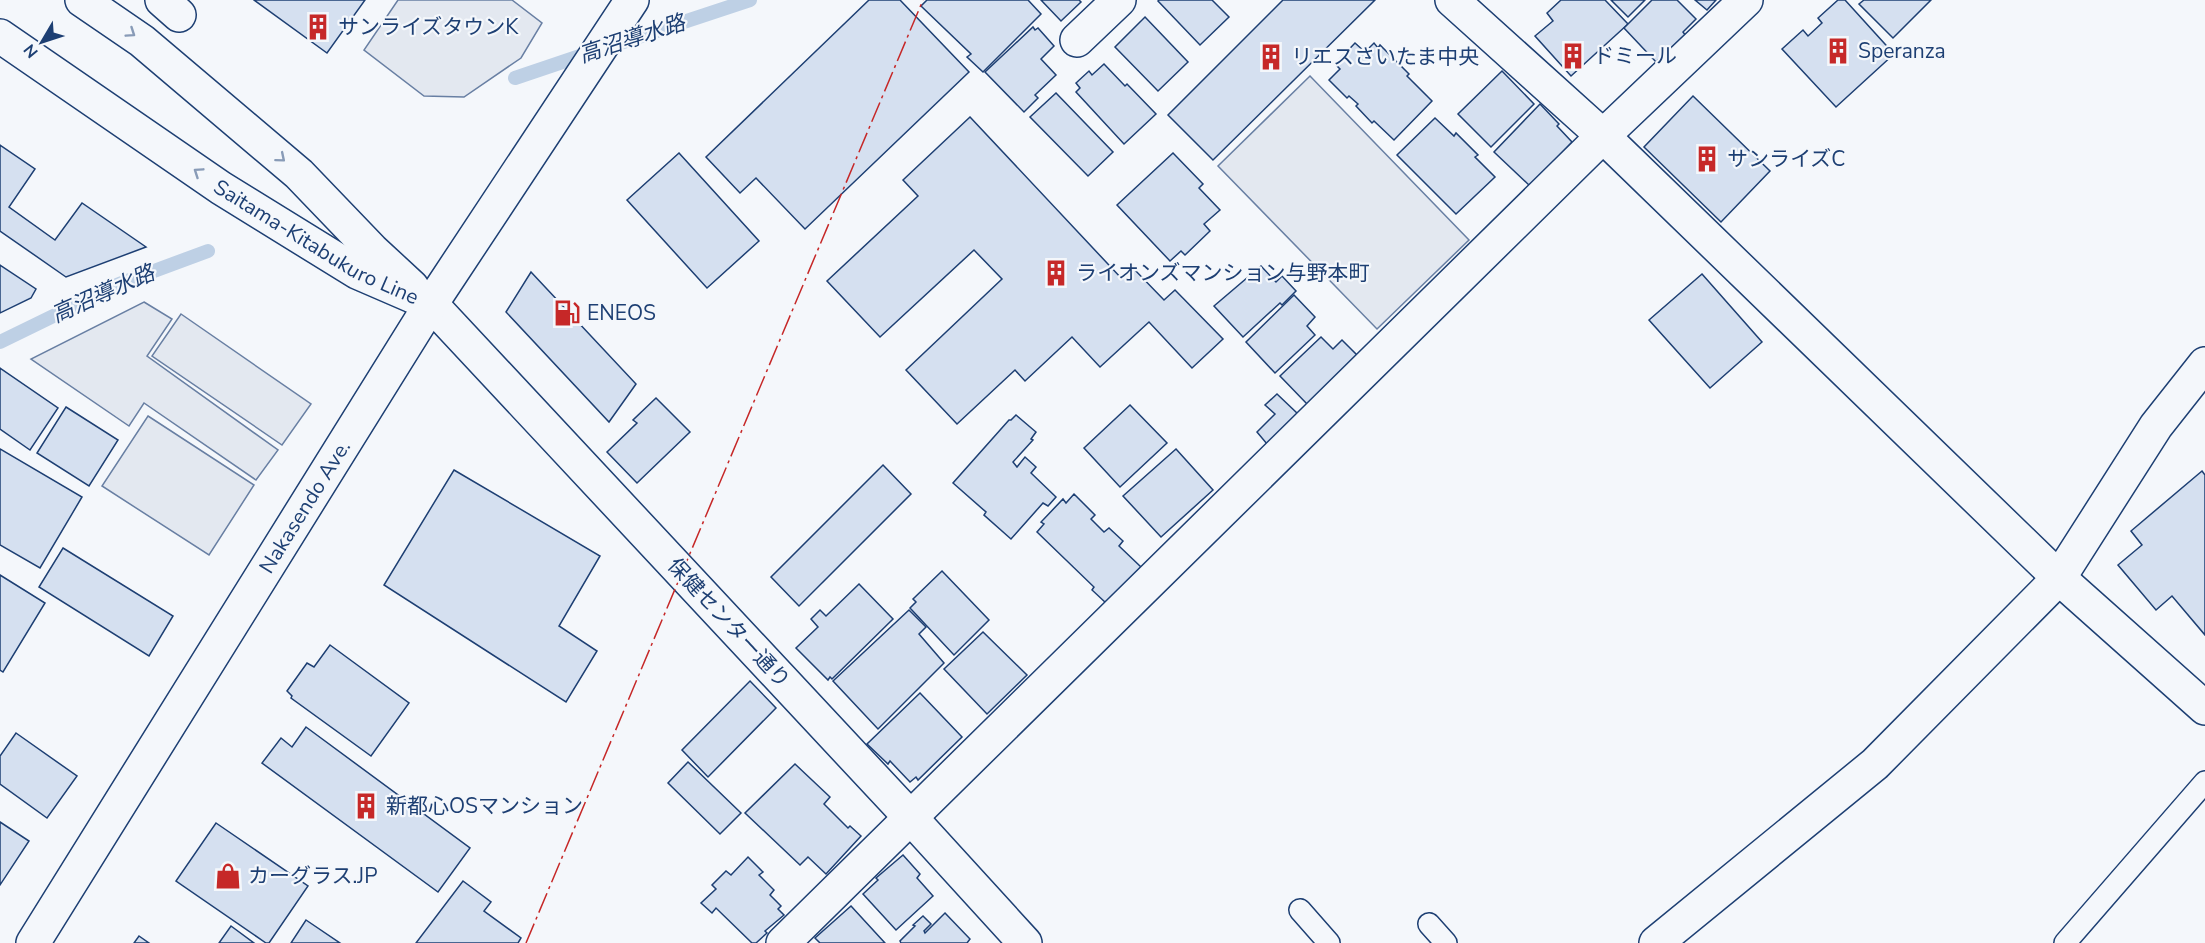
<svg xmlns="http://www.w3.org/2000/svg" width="2205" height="943" font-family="'Nunito Sans','Noto Sans JP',sans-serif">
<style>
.parking{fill:#e3e8f0;stroke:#687fa3;stroke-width:1.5}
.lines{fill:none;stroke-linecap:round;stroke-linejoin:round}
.stream{stroke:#bed0e5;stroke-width:14}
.building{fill:#d5e0f0;stroke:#1d3f73;stroke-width:1.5}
.lane-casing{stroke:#1d3f73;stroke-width:24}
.street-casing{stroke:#1d3f73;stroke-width:36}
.secondary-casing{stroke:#1d3f73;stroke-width:36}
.highway-casing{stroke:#1d3f73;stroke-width:36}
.lane{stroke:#f4f7fb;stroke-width:21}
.street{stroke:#f4f7fb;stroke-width:33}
.secondary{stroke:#f4f7fb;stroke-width:33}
.highway{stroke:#f4f7fb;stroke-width:33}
.power{stroke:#c62828;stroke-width:1.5;stroke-dasharray:21 4.5 3 4.5;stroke-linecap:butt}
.oneway{stroke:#889bb7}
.labels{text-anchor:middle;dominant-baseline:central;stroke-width:4.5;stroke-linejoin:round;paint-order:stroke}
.poi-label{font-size:21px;fill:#1d3f73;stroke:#f4f7fb;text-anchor:start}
.street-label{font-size:21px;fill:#1d3f73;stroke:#f4f7fb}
.water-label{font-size:22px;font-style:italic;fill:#1d3f73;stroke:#f4f7fb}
</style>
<rect width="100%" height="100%" fill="#f4f7fb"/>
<!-- parking -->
<g class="parking">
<path d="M 398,0 L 512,0 L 542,23 L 521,58 L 464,97 L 424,96 L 364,50 Z"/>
<path d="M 1310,76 L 1469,240 L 1377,329 L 1218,166 Z"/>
<path d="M 144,302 L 172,319 L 147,356 L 278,450 L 256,480 L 144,403 L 129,426 L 31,359 Z"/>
<path d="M 181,314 L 311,404 L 282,445 L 152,356 Z"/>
<path d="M 148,416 L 254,485 L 209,555 L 102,486 Z"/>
</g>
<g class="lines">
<!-- stream -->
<g class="stream">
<path d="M 608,47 L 750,0"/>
<path d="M 515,78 L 589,53"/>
<path d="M 0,342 L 119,284 L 208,251"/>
</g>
</g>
<!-- building -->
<g class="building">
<path d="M 254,0 L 365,0 L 327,53 Z"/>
<path d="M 869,0 L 900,0 L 969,72 L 805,229 L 756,178 L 740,193 L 706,157 Z"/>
<path d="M 927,0 L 1028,0 L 1041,14 L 983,72 L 967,57 L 971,54 L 921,6 Z"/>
<path d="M 1041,0 L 1079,0 L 1081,2 L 1061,21 Z"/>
<path d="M 1159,0 L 1212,0 L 1229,17 L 1200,45 L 1158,1 Z"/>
<path d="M 1283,0 L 1375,0 L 1213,160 L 1168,115 Z"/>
<path d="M 1561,0 L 1605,0 L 1628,24 L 1571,76 L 1535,36 L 1553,21 L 1547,13 Z"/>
<path d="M 1611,0 L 1645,0 L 1628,17 Z"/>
<path d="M 1652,0 L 1677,0 L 1696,19 L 1683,32 L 1686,36 L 1657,63 L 1624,28 Z"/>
<path d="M 1695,0 L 1716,0 L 1707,10 Z"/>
<path d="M 1838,0 L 1845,0 L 1894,54 L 1836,107 L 1782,49 L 1803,30 L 1808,36 L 1822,23 L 1818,18 Z"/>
<path d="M 1864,0 L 1931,0 L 1893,38 L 1859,4 Z"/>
<path d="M 1145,17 L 1188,62 L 1158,91 L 1115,47 Z"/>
<path d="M 1033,27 L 1035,30 L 1038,28 L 1054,46 L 1041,59 L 1056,75 L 1035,95 L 1038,98 L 1024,112 L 985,72 Z"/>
<path d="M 1355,43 L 1365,52 L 1374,43 L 1378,48 L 1380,45 L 1409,74 L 1407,76 L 1432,101 L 1394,140 L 1374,121 L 1372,123 L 1356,106 L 1358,104 L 1349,96 L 1347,98 L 1329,80 L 1340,69 L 1335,64 Z"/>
<path d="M 1104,64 L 1125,86 L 1127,84 L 1156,114 L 1124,144 L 1076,92 L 1080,88 L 1076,83 L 1089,71 L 1092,75 Z"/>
<path d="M 1502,71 L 1534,104 L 1491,147 L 1458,114 Z"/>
<path d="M 1056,93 L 1113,152 L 1088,176 L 1030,117 Z"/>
<path d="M 1693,96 L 1770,171 L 1721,222 L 1644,147 Z"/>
<path d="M 1540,104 L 1559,124 L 1557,126 L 1572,142 L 1530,186 L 1494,152 Z"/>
<path d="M 970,117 L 1122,279 L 1133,268 L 1164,300 L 1175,290 L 1223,339 L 1192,368 L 1149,322 L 1100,367 L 1072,337 L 1025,381 L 1015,370 L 957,424 L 906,370 L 1002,279 L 974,250 L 880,337 L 827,281 L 918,196 L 903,180 Z"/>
<path d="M 1435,118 L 1454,136 L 1456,133 L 1478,155 L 1475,157 L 1495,177 L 1456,214 L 1397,155 Z"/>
<path d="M 0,145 L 35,169 L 9,207 L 55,240 L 82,203 L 146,247 L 66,277 L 0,231 Z"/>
<path d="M 679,153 L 759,241 L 707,288 L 627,200 Z"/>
<path d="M 1173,153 L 1203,184 L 1199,188 L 1220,210 L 1204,224 L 1210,231 L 1185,255 L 1181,251 L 1170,261 L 1117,205 Z"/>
<path d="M 0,265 L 36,289 L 31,298 L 0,313 Z"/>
<path d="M 1261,266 L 1276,282 L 1282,276 L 1296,291 L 1282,305 L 1280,303 L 1243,337 L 1214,306 Z"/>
<path d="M 531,272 L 636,384 L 609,422 L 506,312 Z"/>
<path d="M 1702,274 L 1762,342 L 1710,388 L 1649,320 Z"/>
<path d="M 1294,295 L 1315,317 L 1307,326 L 1315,335 L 1275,373 L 1246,342 Z"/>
<path d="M 1321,337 L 1333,349 L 1342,340 L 1357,355 L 1307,404 L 1280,376 Z"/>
<path d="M 0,368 L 58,408 L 30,450 L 0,429 Z"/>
<path d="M 1277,394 L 1298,414 L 1267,444 L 1257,432 L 1275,414 L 1265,405 Z"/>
<path d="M 656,398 L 690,432 L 637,483 L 607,452 L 637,423 L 633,420 Z"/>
<path d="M 1130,405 L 1167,443 L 1120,487 L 1084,448 Z"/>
<path d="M 66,407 L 118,440 L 89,486 L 37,453 Z"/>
<path d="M 1016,415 L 1036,432 L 1031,439 L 1033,440 L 1013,462 L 1017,467 L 1025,457 L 1036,467 L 1031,473 L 1056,497 L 1048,506 L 1043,503 L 1011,539 L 984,515 L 986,512 L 953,483 L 1009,420 L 1011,420 Z"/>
<path d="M 0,449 L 82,497 L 40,568 L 0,545 Z"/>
<path d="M 1176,449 L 1213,490 L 1161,537 L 1123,496 Z"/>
<path d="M 883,465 L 911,494 L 799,606 L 771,577 Z"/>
<path d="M 454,470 L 600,556 L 559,626 L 597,651 L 566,702 L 384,585 Z"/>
<path d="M 2202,471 L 2205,475 L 2205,635 L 2172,596 L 2156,610 L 2118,565 L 2142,545 L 2131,531 Z"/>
<path d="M 1074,494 L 1095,515 L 1091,519 L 1104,532 L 1109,528 L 1123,541 L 1119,546 L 1141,567 L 1106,603 L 1092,590 L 1094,587 L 1037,532 L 1044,524 L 1041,522 L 1063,499 L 1066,503 Z"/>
<path d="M 63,548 L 173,616 L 149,656 L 39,587 Z"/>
<path d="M 942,571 L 989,620 L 954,655 L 910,608 L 916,602 L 913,599 Z"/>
<path d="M 0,575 L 45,603 L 3,672 L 0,670 Z"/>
<path d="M 859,584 L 893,619 L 832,679 L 830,677 L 828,680 L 796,648 L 818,627 L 811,619 L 820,610 L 826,616 Z"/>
<path d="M 909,610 L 926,627 L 919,634 L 944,663 L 878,729 L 833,681 Z"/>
<path d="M 983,632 L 1027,675 L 987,714 L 944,669 Z"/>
<path d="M 330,645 L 409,703 L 371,756 L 291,698 L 292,696 L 287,691 L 307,663 L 314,667 Z"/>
<path d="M 750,681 L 776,708 L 708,777 L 682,750 Z"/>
<path d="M 920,693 L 962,737 L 918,780 L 916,777 L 910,782 L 890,761 L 888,764 L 867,744 Z"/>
<path d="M 306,727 L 470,848 L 438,892 L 262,763 L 281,738 L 292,747 Z"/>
<path d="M 16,733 L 77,776 L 47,818 L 0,784 L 0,756 Z"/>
<path d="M 688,762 L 741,813 L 720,834 L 668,783 Z"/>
<path d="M 795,764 L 830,797 L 824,804 L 848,828 L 850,826 L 861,836 L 826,874 L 808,857 L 800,865 L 745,813 Z"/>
<path d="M 0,822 L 29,841 L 0,885 Z"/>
<path d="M 216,823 L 308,886 L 269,943 L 266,943 L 176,881 Z"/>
<path d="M 903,855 L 920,874 L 917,878 L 933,896 L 896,930 L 863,894 L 878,880 L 876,878 Z"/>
<path d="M 748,857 L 763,872 L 759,875 L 774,890 L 770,895 L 781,906 L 778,909 L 784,915 L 765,931 L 767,933 L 756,943 L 752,943 L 716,908 L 712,913 L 701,903 L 716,889 L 712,885 L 726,871 L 731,875 Z"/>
<path d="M 463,881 L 491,902 L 484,911 L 521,938 L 518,943 L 416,943 Z"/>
<path d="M 851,906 L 885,943 L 820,943 L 815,938 Z"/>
<path d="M 945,913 L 970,939 L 967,943 L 901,943 L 900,941 L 915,926 L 913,925 L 923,916 L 931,924 L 924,931 L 925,933 Z"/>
<path d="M 306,920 L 340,943 L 291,943 Z"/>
<path d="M 231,926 L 254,943 L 219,943 Z"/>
<path d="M 139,936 L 149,943 L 134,943 Z"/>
</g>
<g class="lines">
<!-- lane casing -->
<g class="lane-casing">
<g id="lane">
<path d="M 1300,910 L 1329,943"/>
<path d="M 1429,924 L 1446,943"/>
<path d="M 2065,943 L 2205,782"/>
</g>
</g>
<!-- street casing -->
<g class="street-casing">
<g id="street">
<path d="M 162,0 L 179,15"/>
<path d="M 1452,0 L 1603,136 L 2059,578 L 2205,708"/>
<path d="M 1077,40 L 1119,0"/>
<path d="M 431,304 L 911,818 L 1025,943"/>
<path d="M 783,943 L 1603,136 L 1746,0"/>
<path d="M 1656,943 L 1875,764 L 2059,578 L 2156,426 L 2205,364"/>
</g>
</g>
<!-- secondary casing -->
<g class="secondary-casing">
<g id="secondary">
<path d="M 82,0 L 142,41 L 299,174 L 372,250 L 412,287"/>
<path id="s1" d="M 0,36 L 221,188 L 357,272 L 431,304"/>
</g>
</g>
<!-- highway casing -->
<g class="highway-casing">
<g id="highway">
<path id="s2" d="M 33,943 L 431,304 L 632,0"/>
</g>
</g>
<!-- lane -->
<use href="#lane" class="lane"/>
<!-- street -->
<use href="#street" class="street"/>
<!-- secondary -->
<use href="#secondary" class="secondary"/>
<!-- highway -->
<use href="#highway" class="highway"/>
<!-- power -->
<path class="power" d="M 526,943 L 923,0"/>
</g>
<!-- one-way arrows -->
<defs><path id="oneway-chevron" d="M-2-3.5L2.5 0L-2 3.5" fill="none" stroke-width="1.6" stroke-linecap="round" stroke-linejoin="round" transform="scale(1.5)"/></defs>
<g class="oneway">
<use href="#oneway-chevron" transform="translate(131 33) rotate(34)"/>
<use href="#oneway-chevron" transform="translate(281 158) rotate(40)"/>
<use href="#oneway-chevron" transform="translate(198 172) rotate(-146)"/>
</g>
<!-- icons -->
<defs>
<g id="building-bare" transform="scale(2.07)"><path d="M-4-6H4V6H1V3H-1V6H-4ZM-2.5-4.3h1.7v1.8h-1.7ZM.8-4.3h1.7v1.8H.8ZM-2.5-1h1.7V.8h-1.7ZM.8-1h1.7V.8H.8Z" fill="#c62828" stroke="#f4f7fb" stroke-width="2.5" paint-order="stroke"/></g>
<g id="fuel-bare" transform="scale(2.07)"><path d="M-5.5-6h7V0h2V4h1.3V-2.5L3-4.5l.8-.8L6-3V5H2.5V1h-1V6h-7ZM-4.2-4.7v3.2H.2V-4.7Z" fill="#c62828" stroke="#f4f7fb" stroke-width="2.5" paint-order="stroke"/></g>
<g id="shop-bare" transform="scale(2.07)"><path d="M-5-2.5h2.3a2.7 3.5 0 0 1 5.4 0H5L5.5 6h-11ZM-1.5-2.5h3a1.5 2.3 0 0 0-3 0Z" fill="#c62828" stroke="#f4f7fb" stroke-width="2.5" paint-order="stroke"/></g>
</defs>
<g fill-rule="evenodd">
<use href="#building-bare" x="318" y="27"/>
<use href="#building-bare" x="1838" y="51"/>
<use href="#building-bare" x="1573" y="56"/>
<use href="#building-bare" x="1271" y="57"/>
<use href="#building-bare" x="1707" y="159"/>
<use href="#building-bare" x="1056" y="273"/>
<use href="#fuel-bare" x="567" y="313"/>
<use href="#building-bare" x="366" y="806"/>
<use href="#shop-bare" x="228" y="876"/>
</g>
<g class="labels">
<!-- poi labels -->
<g class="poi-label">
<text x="338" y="27">サンライズタウンK</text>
<text x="1858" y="51">Speranza</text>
<text x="1593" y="56">ドミール</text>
<text x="1291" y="57">リエスさいたま中央</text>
<text x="1727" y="159">サンライズC</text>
<text x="1076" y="273">ライオンズマンション与野本町</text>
<text x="587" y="313">ENEOS</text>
<text x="386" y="806">新都心OSマンション</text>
<text x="248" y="876">カーグラス.JP</text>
</g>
<!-- street labels -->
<g class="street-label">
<text stroke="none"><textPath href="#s1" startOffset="378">Saitama-Kitabukuro Line</textPath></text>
<text stroke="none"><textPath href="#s2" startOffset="514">Nakasendo Ave.</textPath></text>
<text transform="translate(729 623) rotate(47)">保健センター通り</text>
</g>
<!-- water labels -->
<g class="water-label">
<text transform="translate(632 39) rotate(-18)">高沼導水路</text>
<text transform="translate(103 294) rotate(-24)">高沼導水路</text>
</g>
</g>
<!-- north arrow -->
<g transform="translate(42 42) rotate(231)" stroke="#f4f7fb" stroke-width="4.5" paint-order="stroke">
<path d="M0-4.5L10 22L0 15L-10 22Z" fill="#1d3f73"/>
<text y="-9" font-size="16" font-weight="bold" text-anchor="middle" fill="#1d3f73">N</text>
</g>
</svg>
